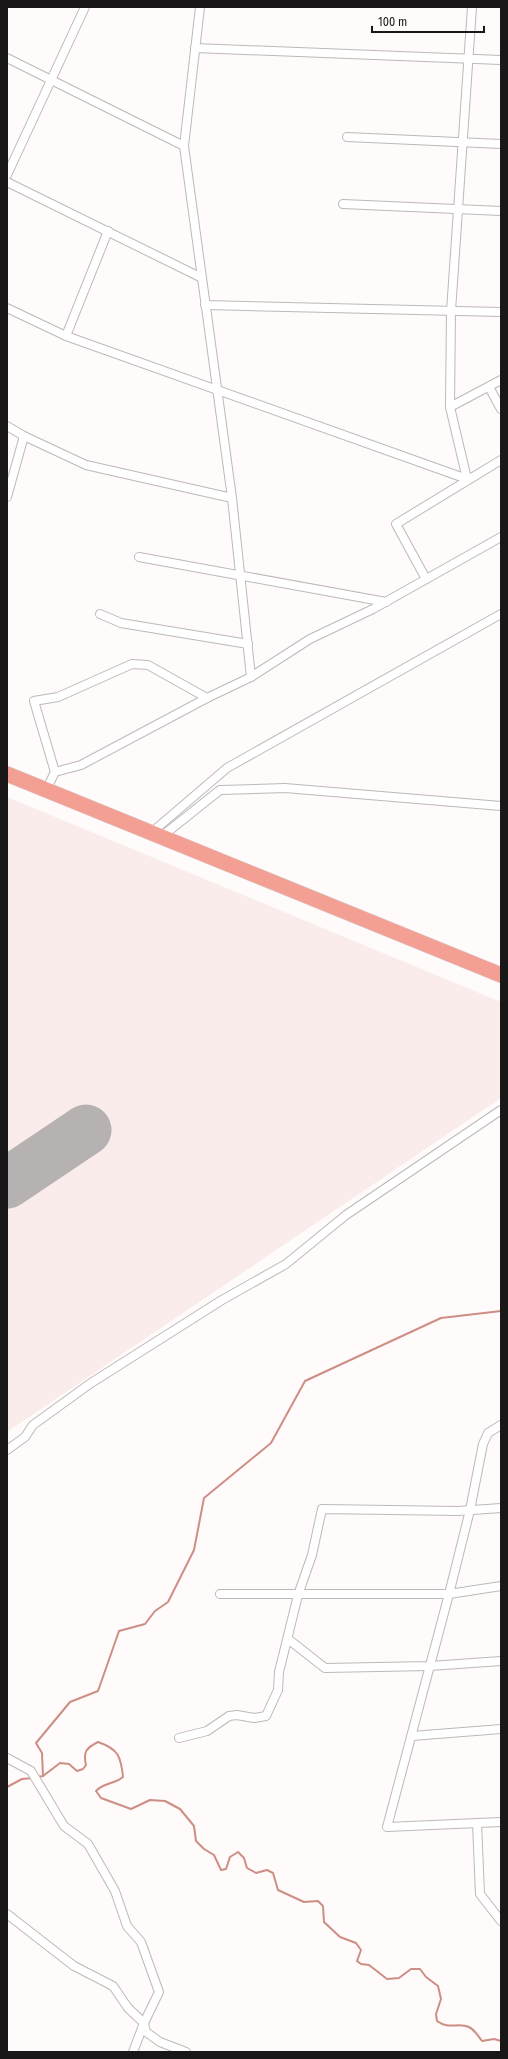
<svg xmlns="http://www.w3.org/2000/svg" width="508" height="2059" font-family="'Fira Sans Condensed',sans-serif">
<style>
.built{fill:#faecea}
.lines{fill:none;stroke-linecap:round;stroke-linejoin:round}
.stream{stroke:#cd8e85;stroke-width:2}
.runway{stroke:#b6b2b2;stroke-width:51}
.street-casing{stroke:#bdb9b8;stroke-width:10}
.highway-casing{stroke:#d6d5d5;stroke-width:16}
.street{stroke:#fff;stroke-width:8}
.highway{stroke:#f49f94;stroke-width:15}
</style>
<rect width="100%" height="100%" fill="#fffbfa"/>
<!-- built -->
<path class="built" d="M 7,797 L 501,1002 L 501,1098 L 7,1432 Z"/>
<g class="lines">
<!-- stream -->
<g class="stream">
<path d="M 43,1776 L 42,1753 L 36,1743 L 70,1702 L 98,1691 L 119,1631 L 145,1624 L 155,1611 L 168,1602 L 194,1550 L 204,1498 L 271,1443 L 305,1381 L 441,1318 L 501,1311"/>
<path d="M 38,1777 L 43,1776 L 60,1763 L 69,1764 L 77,1771 L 83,1769 L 86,1765 C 83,1752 86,1748 98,1742 C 118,1749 121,1756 123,1777 C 115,1784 103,1783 96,1791 L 101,1798 L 131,1809 L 150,1800 L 165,1801 L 180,1809 L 194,1826 L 196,1841 L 204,1849 L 214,1855 L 221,1870 L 226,1869 L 230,1857 L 238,1852 L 244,1858 L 247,1868 L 256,1873 L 267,1870 L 273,1873 L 278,1890 L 304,1902 L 318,1901 L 323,1906 L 324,1922 L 340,1937 L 356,1943 L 361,1950 L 357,1961 L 361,1964 L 369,1965 L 387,1979 L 399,1978 L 411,1969 L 420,1969 L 426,1977 L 438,1986 L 441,1999 L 436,2014 L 437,2021 C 449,2030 458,2022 469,2027 C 475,2030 478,2036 482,2041 L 494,2039 L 501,2041 L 501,2044"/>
<path d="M 7,1787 L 22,1779 L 34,1778"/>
</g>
<!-- runway -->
<path class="runway" d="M 7,1183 L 86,1130"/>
<!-- street casing -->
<g class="street-casing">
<g id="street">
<path d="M 200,7 L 184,146 L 232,498 L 251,677"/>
<path d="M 195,48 L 501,60"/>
<path d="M 7,58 L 184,146"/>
<path d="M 347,137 L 501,144"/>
<path d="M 7,175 L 85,7"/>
<path d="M 7,182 L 202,278"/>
<path d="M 343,204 L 501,211"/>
<path d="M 205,305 L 501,312"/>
<path d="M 7,308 L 66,336 L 467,479"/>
<path d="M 66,336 L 108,231"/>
<path d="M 489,387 L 501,409"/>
<path d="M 450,407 L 501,380"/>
<path d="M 7,426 L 24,436 L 86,465 L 232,498"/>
<path d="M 467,479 L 450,407 L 451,311 L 472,7"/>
<path d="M 7,497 L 24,436"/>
<path d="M 139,557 L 386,602"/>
<path d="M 426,579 L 396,524 L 501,460"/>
<path d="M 100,614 L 121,623 L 248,644"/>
<path d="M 55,772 L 34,701 L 58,697 L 132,664 L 148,665 L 207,698"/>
<path d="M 46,790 L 55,772 L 81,765 L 207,698 L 251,677 L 310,639 L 373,609 L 501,537"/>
<path d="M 151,833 L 227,768 L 501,614"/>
<path d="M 161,837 L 220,790 L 285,788 L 501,806"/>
<path d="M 501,1425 L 488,1433 L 483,1444 L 470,1510 L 449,1594 L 387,1827 L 501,1822"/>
<path d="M 7,1450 L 25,1437 L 33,1425 L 91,1383 L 222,1300 L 286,1264 L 346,1215 L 501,1110"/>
<path d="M 220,1594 L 449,1594 L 501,1586"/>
<path d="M 288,1639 L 325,1668 L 430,1666 L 501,1661"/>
<path d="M 412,1736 L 501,1729"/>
<path d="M 179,1738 L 207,1731 L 229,1716 L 237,1715 L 254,1718 L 266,1716 L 278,1690 L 279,1672 L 298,1595 L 312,1555 L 322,1509 L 458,1511 L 501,1508"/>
<path d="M 7,1758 L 31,1771 L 64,1826 L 88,1844 L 115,1891 L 127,1926 L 141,1942 L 159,1992 L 144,2023 L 133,2052"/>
<path d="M 477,1823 L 480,1894 L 501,1921"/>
<path d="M 7,1914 L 74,1966 L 113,1986 L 128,2008 L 144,2023 L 146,2032 L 160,2042 L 186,2052"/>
</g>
</g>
<!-- highway casing -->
<g class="highway-casing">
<path id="highway" d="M 7,774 L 501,975"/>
</g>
<!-- street -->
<use href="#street" class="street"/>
<!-- highway -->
<use href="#highway" class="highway"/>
</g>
<!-- border -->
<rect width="508" height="2059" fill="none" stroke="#191717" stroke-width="16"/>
<!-- scale -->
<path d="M372 26v6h112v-6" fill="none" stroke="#191717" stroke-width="2"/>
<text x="378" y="26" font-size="12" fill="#191717" stroke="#fffbfa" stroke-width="3" paint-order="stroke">100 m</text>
</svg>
